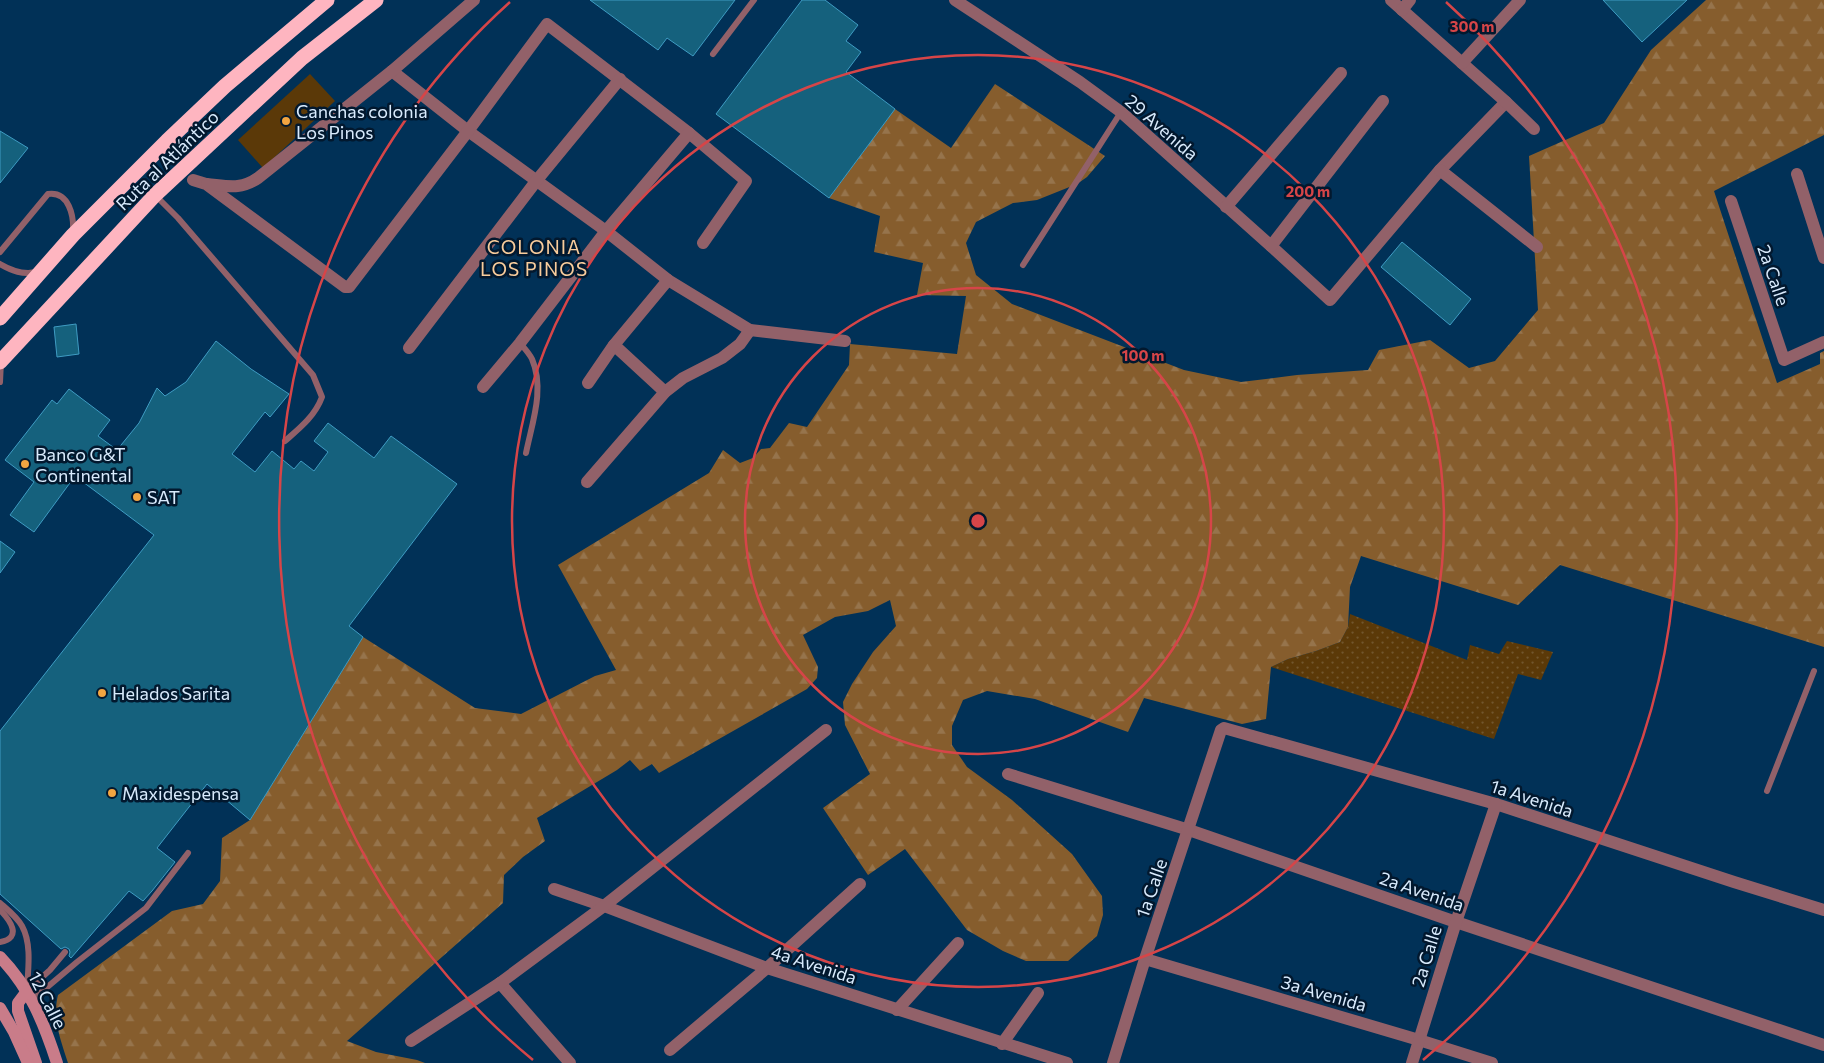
<svg xmlns="http://www.w3.org/2000/svg" width="1824" height="1063" font-family="Commissioner,sans-serif">
<style>
.grass{fill:url(#grass-dots)}
.forest{fill:url(#forest-firs)}
.pitch{fill:#5b3908}
.building{fill:#15617d;stroke:#3f9cc3}
.lines{fill:none;stroke-linecap:round;stroke-linejoin:round}
.lane{stroke:#926169;stroke-width:6}
.street{stroke:#926169;stroke-width:12}
.secondary{stroke:#c97c89;stroke-width:12}
.highway{stroke:#feb5c0;stroke-width:15}
.ring{fill:none;stroke:#d64548;stroke-width:2.5}
.poi-dot{fill:#f2a541;stroke:#02182e;stroke-width:2}
.labels{text-anchor:middle;dominant-baseline:central;stroke-width:5;stroke-linejoin:round;paint-order:stroke}
.poi-label{font-size:18px;fill:#d9ebfd;stroke:#02182e;text-anchor:start}
.street-label{font-size:18px;fill:#d9ebfd;stroke:#02182e}
.neighbourhood-label{font-size:19px;letter-spacing:1px;fill:#f8cc9c;stroke:#02182e}
.centre{fill:#d64548;stroke:#02182e;stroke-width:2.5}
.ring-label{font-size:15px;text-anchor:middle;font-weight:bold;fill:#d64548;stroke:#02182e;stroke-width:5;stroke-linejoin:round;paint-order:stroke}
</style>
<defs>
<pattern id="grass-dots" width="8" height="8" patternUnits="userSpaceOnUse" patternTransform="scale(1.25)"><rect width="8" height="8" fill="#5b3908"/><path d="M2 2h.1M6 6h.1" fill="none" stroke="#72562d" stroke-width="1.8" stroke-linecap="round"/></pattern>
<pattern id="forest-firs" width="22" height="20" patternUnits="userSpaceOnUse" patternTransform="scale(1.25)"><rect width="22" height="20" fill="#865d2d"/><path d="M5 1l3.5 6h-7zM16 11l3.5 6h-7z" fill="#96744c"/></pattern>
</defs>
<rect width="100%" height="100%" fill="#013157"/>
<!-- grass -->
<path class="grass" d="M 1350,614 L 1467,660 L 1470,645 L 1499,654 L 1507,641 L 1553,652 L 1541,680 L 1518,674 L 1494,739 L 1271,667 L 1288,659 L 1316,651 L 1340,642 L 1348,627 Z"/>
<!-- forest -->
<path class="forest" d="M 1706,0 L 1824,0 L 1824,135 L 1714,191 L 1777,383 L 1820,364 L 1820,353 L 1824,351 L 1824,647 L 1560,565 L 1518,605 L 1361,556 L 1350,587 L 1348,627 L 1340,642 L 1316,651 L 1288,659 L 1271,667 L 1266,719 L 1242,724 L 1144,698 L 1128,732 L 1035,699 L 987,691 L 963,700 L 952,726 L 952,745 L 967,767 L 1012,800 L 1072,854 L 1102,896 L 1103,915 L 1097,936 L 1068,961 L 1026,961 L 1003,951 L 967,930 L 905,849 L 868,875 L 823,808 L 870,774 L 845,725 L 843,702 L 852,684 L 873,652 L 896,626 L 890,600 L 868,611 L 835,617 L 803,635 L 818,667 L 817,678 L 807,689 L 659,773 L 652,764 L 640,771 L 630,760 L 617,770 L 537,818 L 545,841 L 523,857 L 504,875 L 503,903 L 347,1041 L 376,1052 L 417,1060 L 425,1063 L 68,1063 C 61,1041 52,1019 58,995 L 172,911 L 203,904 L 220,881 L 222,838 L 250,820 L 363,637 L 475,708 L 521,714 L 595,676 L 616,670 L 558,565 L 709,473 L 723,450 L 740,463 L 753,458 L 761,449 L 770,448 L 789,423 L 807,427 L 849,365 L 850,344 L 957,354 L 966,296 L 917,295 L 923,263 L 874,252 L 880,216 L 829,198 L 895,109 L 951,148 L 995,84 L 1105,156 L 1087,177 L 1077,184 L 1037,200 L 1013,203 L 976,222 L 966,243 L 976,275 L 1012,304 L 1184,370 L 1241,382 L 1297,375 L 1368,370 L 1379,350 L 1430,340 L 1469,368 L 1495,361 L 1538,310 L 1529,156 L 1604,123 L 1651,50 Z"/>
<!-- pitch -->
<path class="pitch" d="M 310,74 L 335,101 L 263,168 L 238,140 Z"/>
<!-- building -->
<g class="building">
<path d="M 590,0 L 735,0 L 693,56 L 667,38 L 658,50 Z"/>
<path d="M 802,0 L 825,0 L 858,25 L 846,41 L 861,52 L 846,72 L 895,109 L 829,198 L 716,114 Z"/>
<path d="M 1603,0 L 1687,0 L 1642,42 Z"/>
<path d="M 0,131 L 28,148 L 0,183 Z"/>
<path d="M 1402,242 L 1471,299 L 1450,325 L 1381,267 Z"/>
<path d="M 76,324 L 79,354 L 57,357 L 54,327 Z"/>
<path d="M 216,341 L 251,369 L 289,394 L 270,417 L 265,412 L 232,454 L 255,472 L 272,451 L 294,469 L 301,461 L 314,471 L 328,452 L 314,441 L 328,423 L 374,458 L 391,436 L 457,484 L 349,626 L 363,637 L 250,820 L 207,784 L 157,848 L 175,862 L 152,891 L 143,901 L 129,891 L 71,958 L 69,956 L 70,952 L 69,949 L 65,947 L 61,949 L 0,894 L 0,731 L 154,535 L 75,476 L 34,532 L 10,515 L 34,482 L 5,460 L 52,400 L 57,404 L 69,389 L 110,420 L 98,436 L 117,450 L 139,423 L 157,388 L 165,396 L 186,382 Z"/>
<path d="M 0,541 L 15,552 L 0,573 Z"/>
</g>
<g class="lines">
<!-- lane -->
<g class="lane">
<path d="M 713,54 L 754,0"/>
<path d="M 155,195 L 178,218 L 313,375 L 322,397 C 315,416 300,428 285,441"/>
<path d="M 0,252 L 48,194 C 69,191 74,216 73,232"/>
<path d="M 0,264 C 12,271 23,275 36,272"/>
<path d="M 1023,265 L 1121,112"/>
<path d="M 520,343 C 524,348 529,353 532,359 C 545,389 532,423 526,453"/>
<path d="M 0,382 L 1,361"/>
<path d="M 1767,791 L 1814,671"/>
<path d="M 0,903 C 8,910 17,917 22,926 C 32,944 28,970 27,989"/>
<path d="M 0,910 C 10,920 23,938 0,942"/>
<path d="M 27,991 L 50,970 L 65,952"/>
<path d="M 32,1000 L 77,962 L 146,908 L 188,853"/>
</g>
<!-- street -->
<g class="street">
<path d="M 955,0 L 1080,82 L 1121,112 L 1271,246 L 1330,300 L 1440,170 L 1506,102"/>
<path d="M 1391,0 L 1506,102 L 1534,129"/>
<path d="M 1402,10 L 1410,0"/>
<path d="M 1462,63 L 1520,0"/>
<path d="M 392,71 L 468,131 L 606,231 L 668,280 L 750,330 L 845,341"/>
<path d="M 1440,170 L 1537,247"/>
<path d="M 1797,174 L 1824,258"/>
<path d="M 193,180 L 206,184 L 345,287 L 349,287 L 468,131 L 547,24 L 689,133 L 746,181 L 703,243"/>
<path d="M 207,184 C 228,186 241,190 258,178 L 392,71 L 474,0"/>
<path d="M 1731,201 L 1784,360 L 1824,342"/>
<path d="M 1226,207 L 1341,73"/>
<path d="M 1271,246 L 1383,101"/>
<path d="M 614,345 L 665,392"/>
<path d="M 409,348 L 537,180 L 620,79"/>
<path d="M 588,383 L 614,345 L 668,280"/>
<path d="M 483,387 L 520,343 L 606,231 L 689,133"/>
<path d="M 587,482 L 665,392 L 683,378 L 722,358 L 740,344 L 750,330"/>
<path d="M 1008,774 L 1189,830 L 1456,922 L 1824,1045"/>
<path d="M 554,889 L 604,906 L 767,968 L 1067,1063"/>
<path d="M 1145,959 L 1419,1040 L 1492,1063"/>
<path d="M 500,983 L 570,1063"/>
<path d="M 897,1010 L 958,943"/>
<path d="M 411,1041 L 500,983 L 604,906 L 826,730"/>
<path d="M 1002,1044 L 1038,993"/>
<path d="M 670,1050 L 767,968 L 860,884"/>
<path d="M 1113,1063 L 1145,959 L 1221,730 L 1224,728 L 1496,804 L 1734,882 L 1824,910"/>
<path d="M 1412,1063 L 1456,922 L 1496,804"/>
</g>
<!-- secondary -->
<g class="secondary">
<path d="M 0,957 C 30,988 44,1023 57,1063"/>
<path d="M 27,991 L 18,1003 L 18,1011 L 36,1063"/>
<path d="M 0,1008 L 14,1032 L 28,1063"/>
</g>
<!-- highway -->
<g class="highway">
<path d="M 0,318 L 73,235 L 167,141 L 225,86 L 327,0"/>
<path d="M 0,362 L 155,195 L 302,58 L 376,0"/>
</g>
</g>
<!-- distance rings -->
<g class="ring">
<circle cx="978" cy="521" r="233"/>
<circle cx="978" cy="521" r="466"/>
<path d="M533 1060A699 699 0 0 1 510 2M1446 2A699 699 0 0 1 1423 1060"/>
</g>
<!-- markers -->
<g class="poi-dot">
<circle cx="286" cy="121" r="5"/>
<circle cx="25" cy="464" r="5"/>
<circle cx="137" cy="497" r="5"/>
<circle cx="102" cy="693" r="5"/>
<circle cx="112" cy="793" r="5"/>
</g>
<g class="labels">
<!-- poi labels -->
<g class="poi-label">
<text x="296" y="111">Canchas colonia<tspan x="296" dy="21">Los Pinos</tspan></text>
<text x="35" y="454">Banco G&amp;T<tspan x="35" dy="21">Continental</tspan></text>
<text x="147" y="497">SAT</text>
<text x="112" y="693">Helados Sarita</text>
<text x="122" y="793">Maxidespensa</text>
</g>
<!-- street labels -->
<g class="street-label">
<text transform="translate(1162 127) rotate(41)">29 Avenida</text>
<text transform="translate(167 160) rotate(-44)">Ruta al Atlántico</text>
<text transform="translate(1774 275) rotate(71)">2a Calle</text>
<text transform="translate(1532 798) rotate(18)">1a Avenida</text>
<text transform="translate(1151 888) rotate(-71)">1a Calle</text>
<text transform="translate(1422 891) rotate(19)">2a Avenida</text>
<text transform="translate(1426 956) rotate(-73)">2a Calle</text>
<text transform="translate(814 964) rotate(18)">4a Avenida</text>
<text transform="translate(1324 993) rotate(16)">3a Avenida</text>
<text transform="translate(48 1000) rotate(63)">12 Calle</text>
</g>
<!-- neighbourhood labels -->
<g class="neighbourhood-label">
<text x="534" y="246">COLONIA<tspan x="534" dy="22">LOS PINOS</tspan></text>
</g>
</g>
<circle cx="978" cy="521" r="8" class="centre"/>
<g class="ring-label">
<text x="1472" y="32">300 m</text>
<text x="1308" y="197">200 m</text>
<text x="1143" y="361">100 m</text>
</g>
</svg>
